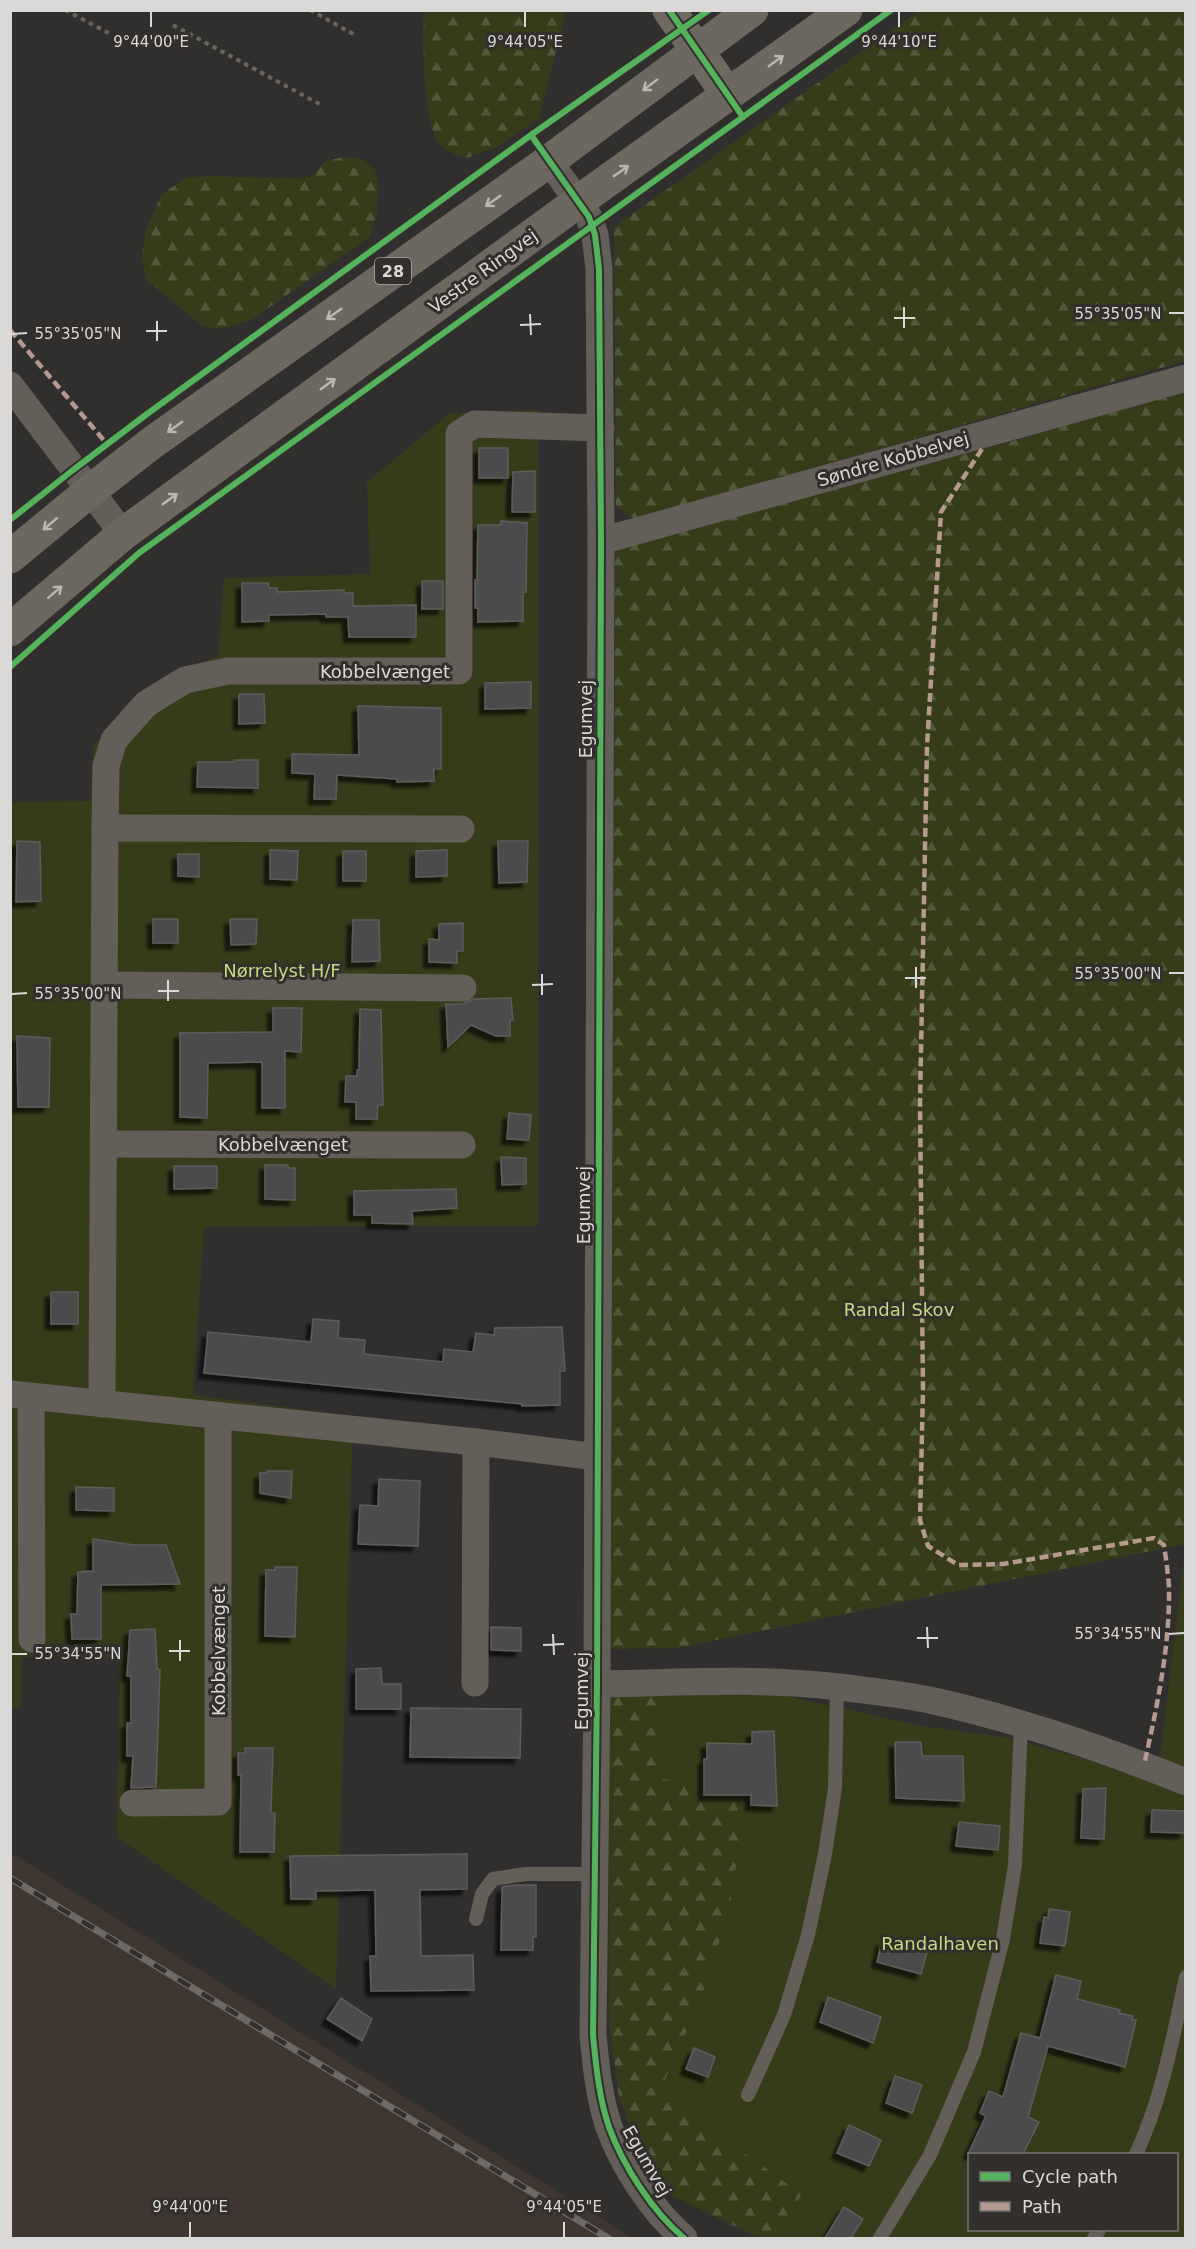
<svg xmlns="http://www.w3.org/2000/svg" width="1196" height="2249" font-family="'DejaVu Sans',sans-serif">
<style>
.built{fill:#3f3631}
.green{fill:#363c1a;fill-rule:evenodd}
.forest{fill:url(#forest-firs)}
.building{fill:#4c4b4b;stroke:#5e5c5c;stroke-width:1.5;filter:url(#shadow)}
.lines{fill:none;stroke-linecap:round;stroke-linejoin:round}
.path{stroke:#686560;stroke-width:4;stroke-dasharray:4.5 4.5;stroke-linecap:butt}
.lane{stroke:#635f58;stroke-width:14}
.street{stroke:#635f58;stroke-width:27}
.secondary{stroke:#6f6a61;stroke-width:33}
.primary{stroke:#6d685f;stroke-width:33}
.rail-casing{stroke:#6d6a65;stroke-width:7}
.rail{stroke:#322f2d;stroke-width:4.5;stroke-dasharray:14;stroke-linecap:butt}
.quiet{stroke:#b69a8f;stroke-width:4.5;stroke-dasharray:9 4.5;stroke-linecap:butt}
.cycleway-casing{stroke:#322f2d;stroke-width:10}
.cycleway{stroke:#56b35d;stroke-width:6}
.oneway{stroke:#bab7b4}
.ticks{fill:none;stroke:#dbd9d8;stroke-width:2}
.labels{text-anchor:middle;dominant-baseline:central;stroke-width:6;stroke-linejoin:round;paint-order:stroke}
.shield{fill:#322f2d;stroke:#a8a6a5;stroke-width:1.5}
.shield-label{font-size:16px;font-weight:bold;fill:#dbd9d8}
.street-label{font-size:18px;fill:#dbd9d8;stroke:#322f2d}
.park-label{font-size:18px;fill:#c7d981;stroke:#322f2d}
.ticks-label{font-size:15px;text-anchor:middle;fill:#dbd9d8;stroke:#322f2d;stroke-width:6;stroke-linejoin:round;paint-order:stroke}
</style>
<defs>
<pattern id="forest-firs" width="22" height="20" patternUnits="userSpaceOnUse" patternTransform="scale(1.5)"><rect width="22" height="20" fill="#363c1a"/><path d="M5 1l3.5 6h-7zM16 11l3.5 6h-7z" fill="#52583b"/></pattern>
<filter id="shadow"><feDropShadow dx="-5.5" dy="5.5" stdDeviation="1.5" flood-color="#0009"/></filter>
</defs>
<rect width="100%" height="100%" fill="#312f2e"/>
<!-- built -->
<path class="built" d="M 11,1853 L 632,2238 L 11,2238 Z"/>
<!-- green -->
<g class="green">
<path d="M 538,410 L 538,1226 L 204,1227 L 193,1395 L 353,1416 L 336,1989 L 117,1837 L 120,1659 L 22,1657 L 21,1708 L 11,1708 L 11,802 L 90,801 L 94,744 L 166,676 L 218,656 L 224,578 L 370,574 L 367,482 L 450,413 Z"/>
<path d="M 1185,1550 L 1185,1772 L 1160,1758 Z"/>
<path d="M 751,1688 L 922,1726 L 1009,1738 L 1109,1766 L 1185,1796 L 1185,2238 L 803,2238 L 788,2229 L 801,2194 L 660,2091 L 700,2001 L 729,1912 L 747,1796 L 659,1778 L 661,1692 ZM 970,2154 L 1176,2154 L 1176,2230 L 970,2230 Z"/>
</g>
<!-- forest -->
<g class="forest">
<path d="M 424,11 L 566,11 L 539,118 L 498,146 L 467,158 C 456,155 446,152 439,143 C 423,123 422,37 424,11 Z"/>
<path d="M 919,11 L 1185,11 L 1185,361 L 635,519 L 616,507 L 614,227 Z"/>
<path d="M 344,157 L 363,159 L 375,170 L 378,183 L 377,212 L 370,237 L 251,320 L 219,329 L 203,326 L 146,280 L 142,261 L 145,232 L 162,194 L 186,178 L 207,176 L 300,179 L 312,176 L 326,161 Z"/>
<path d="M 1185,390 L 1185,1544 L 678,1648 L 611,1649 L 615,550 L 1034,435 Z"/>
<path d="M 661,1692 L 659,1778 L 747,1795 L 729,1912 L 700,2001 L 660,2091 L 801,2194 L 788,2229 L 803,2238 L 759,2238 L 661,2190 L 641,2155 L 619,2098 L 609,2022 L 609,1697 Z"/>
</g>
<!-- building -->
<g class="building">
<rect x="479" y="448" width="29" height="30"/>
<path d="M 535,471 L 535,512 L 512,512 L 513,472 Z"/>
<path d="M 501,521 L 527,523 L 526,592 L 523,592 L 523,621 L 478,622 L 478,608 L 475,608 L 475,580 L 477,580 L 478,525 L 501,525 Z"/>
<rect x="422" y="581" width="21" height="28"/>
<path d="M 242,583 L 268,583 L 269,588 L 277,588 L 277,592 L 344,590 L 344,593 L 353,593 L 353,606 L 416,605 L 416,637 L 349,637 L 348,617 L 326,617 L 326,614 L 269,615 L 269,621 L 242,622 Z"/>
<path d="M 531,682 L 531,708 L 485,709 L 485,683 Z"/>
<path d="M 239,694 L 264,694 L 265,723 L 239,724 Z"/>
<path d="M 358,706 L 441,708 L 441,769 L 434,769 L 434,781 L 397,782 L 397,779 L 337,775 L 336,799 L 314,799 L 315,774 L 292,773 L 292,754 L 359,755 Z"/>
<path d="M 234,760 L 258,760 L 258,788 L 197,787 L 198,762 L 234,762 Z"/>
<path d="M 17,841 L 40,842 L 41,901 L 16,902 Z"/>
<path d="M 498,841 L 528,841 L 527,882 L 499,883 Z"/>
<path d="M 270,850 L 298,851 L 297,880 L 270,879 Z"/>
<path d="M 447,850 L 447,876 L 416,877 L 416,851 Z"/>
<rect x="343" y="851" width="23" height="30"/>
<path d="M 178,854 L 199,854 L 199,877 L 178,876 Z"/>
<rect x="153" y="919" width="25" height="24"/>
<path d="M 230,919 L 257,919 L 256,944 L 231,945 Z"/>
<path d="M 353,920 L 379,920 L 380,961 L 352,962 Z"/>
<path d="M 463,923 L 463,951 L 457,951 L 457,963 L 429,962 L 429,939 L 439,940 L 439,924 Z"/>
<path d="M 511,998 L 513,1020 L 510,1020 L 510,1036 L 496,1036 L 471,1025 L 448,1047 L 446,1004 L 463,1004 L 474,999 Z"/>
<path d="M 273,1008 L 302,1008 L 301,1052 L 285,1051 L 285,1108 L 262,1108 L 262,1062 L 208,1063 L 207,1118 L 180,1117 L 180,1033 L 273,1032 Z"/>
<path d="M 360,1009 L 381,1010 L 383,1105 L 378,1105 L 377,1119 L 356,1119 L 356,1102 L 345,1102 L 346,1076 L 357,1076 L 357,1070 L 359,1070 Z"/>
<path d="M 17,1036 L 50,1038 L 49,1107 L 18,1107 Z"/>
<path d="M 509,1113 L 531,1115 L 529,1140 L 507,1139 Z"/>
<path d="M 501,1157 L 526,1158 L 526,1184 L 502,1185 Z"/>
<path d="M 265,1165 L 288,1165 L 288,1168 L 295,1168 L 295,1200 L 265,1199 Z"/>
<path d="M 174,1166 L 217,1166 L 217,1188 L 174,1189 Z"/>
<path d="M 456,1189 L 457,1208 L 412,1211 L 413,1224 L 372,1223 L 372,1215 L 354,1215 L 354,1191 Z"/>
<rect x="51" y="1292" width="27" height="32"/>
<path d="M 313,1319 L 339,1321 L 338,1338 L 365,1340 L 364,1354 L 443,1362 L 444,1349 L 473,1352 L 476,1333 L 494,1335 L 495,1328 L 562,1327 L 565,1371 L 560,1371 L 560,1405 L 522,1406 L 522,1404 L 204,1373 L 208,1332 L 311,1342 Z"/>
<path d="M 267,1471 L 292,1471 L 291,1498 L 260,1493 L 260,1473 L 267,1473 Z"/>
<path d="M 379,1479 L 420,1481 L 418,1546 L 358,1544 L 360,1505 L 378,1506 Z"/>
<path d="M 76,1487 L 114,1488 L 114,1511 L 76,1510 Z"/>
<path d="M 93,1539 L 134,1545 L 166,1545 L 180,1584 L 101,1585 L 101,1639 L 72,1639 L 71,1614 L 77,1614 L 78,1572 L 93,1571 Z"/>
<path d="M 275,1567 L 297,1567 L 295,1637 L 265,1636 L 266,1570 L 275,1570 Z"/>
<path d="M 491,1627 L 521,1628 L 521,1651 L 491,1650 Z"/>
<path d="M 155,1629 L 157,1669 L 160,1670 L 156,1787 L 131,1788 L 133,1756 L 127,1756 L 127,1723 L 131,1723 L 131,1676 L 127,1676 L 130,1630 Z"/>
<path d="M 381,1668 L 382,1684 L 401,1684 L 401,1709 L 356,1709 L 356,1669 Z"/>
<path d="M 411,1708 L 521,1709 L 520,1758 L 410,1757 Z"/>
<path d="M 774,1731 L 777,1806 L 751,1805 L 751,1795 L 704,1795 L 704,1759 L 707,1759 L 707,1743 L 752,1744 L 752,1732 Z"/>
<path d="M 895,1742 L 921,1742 L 922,1756 L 963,1756 L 964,1801 L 896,1798 Z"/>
<path d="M 245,1748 L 273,1748 L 271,1813 L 275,1813 L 274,1852 L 240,1852 L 241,1775 L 238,1775 L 238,1753 L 245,1753 Z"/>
<path d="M 1106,1788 L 1104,1839 L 1081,1838 L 1083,1789 Z"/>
<path d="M 1152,1810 L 1185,1811 L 1185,1833 L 1151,1832 Z"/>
<path d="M 959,1822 L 1000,1826 L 998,1850 L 956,1846 Z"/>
<path d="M 467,1854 L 467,1889 L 420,1890 L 421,1956 L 473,1955 L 474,1990 L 371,1991 L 370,1956 L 376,1956 L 375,1890 L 316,1891 L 316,1899 L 291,1899 L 290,1856 Z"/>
<path d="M 515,1885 L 536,1885 L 536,1937 L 533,1937 L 533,1950 L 501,1950 L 502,1887 Z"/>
<path d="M 1049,1909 L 1070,1912 L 1065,1946 L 1040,1943 L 1044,1917 L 1048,1918 Z"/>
<path d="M 882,1941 L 927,1951 L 921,1974 L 877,1962 Z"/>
<path d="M 1056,1975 L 1081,1981 L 1077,1999 L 1120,2010 L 1119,2013 L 1133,2016 L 1132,2020 L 1136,2020 L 1125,2067 L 1048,2046 L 1028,2117 L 1039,2122 L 1023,2154 L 968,2154 L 986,2116 L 980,2113 L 989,2091 L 1003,2097 L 1021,2033 L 1040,2038 Z"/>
<path d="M 828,1997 L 881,2017 L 873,2043 L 820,2022 Z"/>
<path d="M 341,1998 L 372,2019 L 362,2041 L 327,2019 Z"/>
<path d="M 694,2048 L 715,2057 L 708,2077 L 686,2069 Z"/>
<path d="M 895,2076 L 922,2085 L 912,2113 L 886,2103 Z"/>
<path d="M 849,2125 L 881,2140 L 869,2166 L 837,2153 Z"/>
<path d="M 844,2207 L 863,2219 L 851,2238 L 825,2238 Z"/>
</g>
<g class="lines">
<!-- path -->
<g class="path">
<path d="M 65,10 L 122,40"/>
<path d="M 310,10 L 355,35"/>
<path d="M 173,25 L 323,106"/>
</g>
<!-- lane -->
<g class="lane">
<path d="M 476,1919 L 482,1894 L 493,1879 L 525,1874 L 595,1874"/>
<path d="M 748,2095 L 784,2015 L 808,1935 L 825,1854 L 835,1788 L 837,1687"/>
<path d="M 1136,2154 C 1162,2099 1173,2037 1186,1977"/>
<path d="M 880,2238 L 930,2155 L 974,2052 L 1003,1939 L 1015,1865 L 1021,1725"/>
<path d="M 1094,2238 L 1099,2230"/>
</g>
<!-- street -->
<g class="street">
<path d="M 549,161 L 589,217 L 595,235 L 599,269 L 601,541 L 597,1684 L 593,2035 C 596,2066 599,2098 609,2127 C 623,2166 653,2212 684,2238"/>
<path d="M 10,385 L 123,534"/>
<path d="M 601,541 L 1186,378"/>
<path d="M 105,828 L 106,766 L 114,740 L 146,704 L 185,680 L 228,671 L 459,671 L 459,434 L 475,424 L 601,428"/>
<path d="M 105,985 L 463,988"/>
<path d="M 103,1144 L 462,1145"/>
<path d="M 10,1394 L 476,1442 L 597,1457"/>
<path d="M 31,1397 L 32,1639"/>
<path d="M 102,1404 L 105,828 L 461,829"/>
<path d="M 475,1683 L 476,1442"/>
<path d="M 597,1684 C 677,1683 759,1677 839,1687 C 870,1691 903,1694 934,1701 C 1019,1720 1104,1749 1186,1782"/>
<path d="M 133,1803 L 218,1802 L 218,1416"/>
</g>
<!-- secondary -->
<path class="secondary" d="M 669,10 L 728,95"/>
<!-- primary -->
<g class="primary">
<path d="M 10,557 L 90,491 L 153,442 L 549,161 L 752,10"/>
<path d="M 10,630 L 123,534 L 579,201 L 846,10"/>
</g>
<!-- rail casing -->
<g class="rail-casing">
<path id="rail" d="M 10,1878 L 608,2238"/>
</g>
<!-- rail -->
<use href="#rail" class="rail"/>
<!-- quiet -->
<g class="quiet">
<path d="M 10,330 L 107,444"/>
<path d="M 982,449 L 941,512 L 927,747 L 920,1102 L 923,1390 L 920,1520 L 928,1546 L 958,1565 L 1003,1564 L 1154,1538 L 1164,1545 C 1166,1559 1168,1573 1169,1587 C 1170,1647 1157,1707 1144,1765"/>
</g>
<!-- cycleway casing -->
<g class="cycleway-casing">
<g id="cycleway">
<path d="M 669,10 L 743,117"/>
<path d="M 531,135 L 589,217 L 595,235 L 599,269 L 601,541 L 597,1684 L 593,2035 C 596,2066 599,2098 609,2127 C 623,2166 653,2212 684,2238"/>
<path d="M 10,520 L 73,470 L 147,414 L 531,135 L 709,10"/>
<path d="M 10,667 L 139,553 L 891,10"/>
</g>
</g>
<!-- cycleway -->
<use href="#cycleway" class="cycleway"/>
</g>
<!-- one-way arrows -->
<defs><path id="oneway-shaft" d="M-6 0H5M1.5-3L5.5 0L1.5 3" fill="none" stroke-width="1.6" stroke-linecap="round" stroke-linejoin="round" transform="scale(1.5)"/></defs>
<g class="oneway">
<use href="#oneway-shaft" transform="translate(776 61) rotate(-36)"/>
<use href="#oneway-shaft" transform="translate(650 85) rotate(143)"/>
<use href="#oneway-shaft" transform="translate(621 171) rotate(-35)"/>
<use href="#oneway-shaft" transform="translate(493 201) rotate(145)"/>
<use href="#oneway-shaft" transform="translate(334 314) rotate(145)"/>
<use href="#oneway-shaft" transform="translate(328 384) rotate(-36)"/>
<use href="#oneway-shaft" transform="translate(175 427) rotate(145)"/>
<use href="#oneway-shaft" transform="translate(170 499) rotate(-36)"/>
<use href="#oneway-shaft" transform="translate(50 524) rotate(140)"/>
<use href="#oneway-shaft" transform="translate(55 592) rotate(-41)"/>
</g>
<!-- ticks -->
<path class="ticks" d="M 151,12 L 151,27M 525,12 L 525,27M 899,12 L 899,27M 904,307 L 904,328M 1169,313 L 1184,313M 530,314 L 531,335M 894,318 L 915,318M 157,321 L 157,341M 520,325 L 541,324M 146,331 L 167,331M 12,334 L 27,333M 916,967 L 916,988M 1169,973 L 1184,973M 542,974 L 542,995M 905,978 L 926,978M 168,980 L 168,1001M 532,985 L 553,984M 158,991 L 179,991M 12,994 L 27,993M 927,1627 L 928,1648M 553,1634 L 554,1655M 1169,1634 L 1184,1633M 917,1638 L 938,1638M 180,1640 L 180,1661M 543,1645 L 564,1644M 169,1651 L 190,1651M 12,1654 L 27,1654M 190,2222 L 190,2237M 564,2222 L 564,2237"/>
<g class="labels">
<!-- shield labels -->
<rect class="shield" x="375" y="258" width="36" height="26" rx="4.5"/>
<g class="shield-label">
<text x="393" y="271">28</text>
</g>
<!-- street labels -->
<g class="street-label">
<text transform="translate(483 271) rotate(-36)">Vestre Ringvej</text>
<text transform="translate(893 459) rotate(-16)">Søndre Kobbelvej</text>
<text x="385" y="671">Kobbelvænget</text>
<text transform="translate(585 719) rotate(-90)">Egumvej</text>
<text x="283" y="1144">Kobbelvænget</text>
<text transform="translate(583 1205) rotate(-90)">Egumvej</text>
<text transform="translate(218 1651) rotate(-90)">Kobbelvænget</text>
<text transform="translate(581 1691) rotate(-90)">Egumvej</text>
<text transform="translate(647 2161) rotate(60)">Egumvej</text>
</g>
<!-- park labels -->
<g class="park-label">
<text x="282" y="970">Nørrelyst H/F</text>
<text x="899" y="1309">Randal Skov</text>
<text x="940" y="1943">Randalhaven</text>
</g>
</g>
<g class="ticks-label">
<text x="151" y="47">9°44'00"E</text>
<text x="525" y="47">9°44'05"E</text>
<text x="899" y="47">9°44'10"E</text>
<text x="1118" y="319">55°35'05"N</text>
<text x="78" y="339">55°35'05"N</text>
<text x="1118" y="979">55°35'00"N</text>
<text x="78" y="999">55°35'00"N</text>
<text x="1118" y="1639">55°34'55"N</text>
<text x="78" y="1659">55°34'55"N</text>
<text x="190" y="2212">9°44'00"E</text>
<text x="564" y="2212">9°44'05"E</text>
</g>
<!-- border -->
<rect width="1196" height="2249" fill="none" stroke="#dbd9d8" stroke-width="24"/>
<!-- legend -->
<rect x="968" y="2153" width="210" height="78" fill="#322f2d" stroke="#767371" stroke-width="1.5"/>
<rect x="980" y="2172" width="30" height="9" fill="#56b35d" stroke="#767371" stroke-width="1.5"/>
<text x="1022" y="2183" font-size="18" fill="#dbd9d8">Cycle path</text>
<rect x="980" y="2202" width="30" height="9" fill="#b69a8f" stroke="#767371" stroke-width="1.5"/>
<text x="1022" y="2213" font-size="18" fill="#dbd9d8">Path</text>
</svg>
